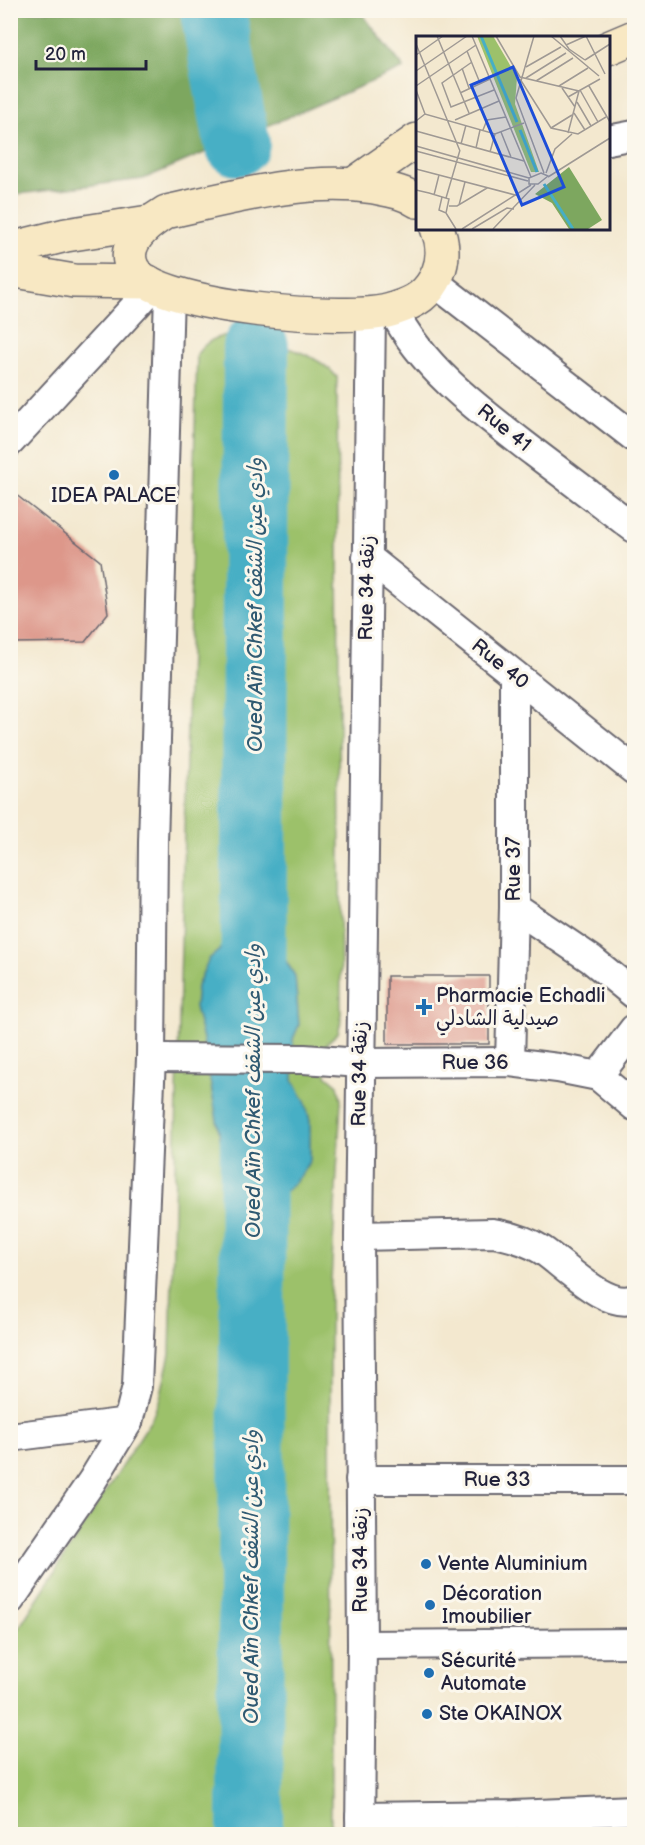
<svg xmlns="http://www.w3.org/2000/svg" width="645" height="1845" font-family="'Balsamiq Sans','Playpen Sans Arabic',sans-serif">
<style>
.green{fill:#9cc16b;stroke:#5f7253;stroke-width:1.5}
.forest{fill:#7da75f;stroke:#50644d;stroke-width:1.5}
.water{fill:#46afc5;stroke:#346880;stroke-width:1.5}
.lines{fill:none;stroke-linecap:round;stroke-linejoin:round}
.river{stroke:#46afc5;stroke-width:66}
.building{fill:#dd978a}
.street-casing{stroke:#6b676f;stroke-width:32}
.secondary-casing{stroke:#6b676f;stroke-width:36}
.street{stroke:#fff;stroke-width:28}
.secondary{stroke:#f8e8c3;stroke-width:33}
.poi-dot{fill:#1f6fb2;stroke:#fbf7ec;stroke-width:2}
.labels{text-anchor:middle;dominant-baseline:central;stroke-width:6;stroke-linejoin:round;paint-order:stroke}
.street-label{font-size:20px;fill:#22223b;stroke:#fbf7ec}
.poi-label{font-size:20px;fill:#22223b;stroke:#fbf7ec;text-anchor:start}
.water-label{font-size:21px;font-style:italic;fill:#305a72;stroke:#fbf7ec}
.inset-river{fill:none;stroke:#46afc5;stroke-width:3}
.inset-road{fill:none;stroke:#9f9994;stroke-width:1.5}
.view{fill:#1d4ed8;fill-opacity:0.15;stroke:#1d4ed8;stroke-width:3}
.inset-edge{fill:none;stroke:#22223b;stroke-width:3}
</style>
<rect width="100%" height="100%" fill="#fbf7ec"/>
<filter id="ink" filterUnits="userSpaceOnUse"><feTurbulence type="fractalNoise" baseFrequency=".0167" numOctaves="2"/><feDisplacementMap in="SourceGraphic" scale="12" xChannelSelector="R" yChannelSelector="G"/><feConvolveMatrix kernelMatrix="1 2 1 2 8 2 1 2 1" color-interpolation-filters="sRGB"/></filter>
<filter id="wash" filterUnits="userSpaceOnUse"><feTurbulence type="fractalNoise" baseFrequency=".008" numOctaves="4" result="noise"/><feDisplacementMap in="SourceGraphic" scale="24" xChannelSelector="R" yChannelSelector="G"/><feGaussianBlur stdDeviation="1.35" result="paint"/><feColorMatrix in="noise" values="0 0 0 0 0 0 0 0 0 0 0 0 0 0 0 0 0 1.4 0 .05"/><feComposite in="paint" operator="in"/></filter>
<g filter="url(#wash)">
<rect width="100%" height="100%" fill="#f3e8cf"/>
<!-- green -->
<path class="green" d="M 232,334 C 267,343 313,348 337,377 L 341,1021 L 338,1033 L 327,1043 L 326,1075 L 338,1085 L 341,1100 L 330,1299 L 331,1834 L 14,1834 L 10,1810 L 10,1642 L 151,1420 L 160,1398 L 170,1354 L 197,354 C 207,340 216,337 232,334 Z"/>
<!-- forest -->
<path class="forest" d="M 10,11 L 360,11 L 404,68 L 143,179 L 11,195 Z"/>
<!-- water -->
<path class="water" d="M 253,933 L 268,936 L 283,956 L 295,976 L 299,1025 L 293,1039 L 293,1080 L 305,1101 L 310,1121 L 310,1160 L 301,1175 L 287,1190 L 264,1195 L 248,1193 L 241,1189 L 224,1161 L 203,1039 L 195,1007 L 197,986 L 209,959 L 229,942 Z"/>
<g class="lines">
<!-- river -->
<g class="river">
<path d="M 213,10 L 237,143"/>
<path d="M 250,1834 L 256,347"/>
</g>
</g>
<g id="blocks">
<!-- building -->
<g class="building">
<path d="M 10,490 L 100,561 L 108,613 L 85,642 L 10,643 Z"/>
<rect x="387" y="976" width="102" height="68"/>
</g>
</g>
</g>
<g filter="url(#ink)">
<use href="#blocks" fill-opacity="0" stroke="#6b676f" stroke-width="1.5"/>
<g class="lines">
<!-- street casing -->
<g class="street-casing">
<g id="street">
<path d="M 608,140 L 634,135"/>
<path d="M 434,282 L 634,437"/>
<path d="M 393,310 C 423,370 483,413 535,453 C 568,478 601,503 634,528"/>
<path d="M 10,442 L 154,286"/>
<path d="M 367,557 L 634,770"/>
<path d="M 514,907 L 591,959 L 634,994"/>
<path d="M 151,1058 L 304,1059 L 360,1063 L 510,1062 L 558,1068 L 598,1076 L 634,1106"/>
<path d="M 510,1062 L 514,907 L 514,675"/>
<path d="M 598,1076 L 634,1029"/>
<path d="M 359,1236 L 493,1233 C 511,1236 526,1240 542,1250 C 565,1265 606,1310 634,1299"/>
<path d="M 10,1437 L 128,1422"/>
<path d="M 360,1480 L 634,1480"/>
<path d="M 10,1600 L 92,1481 L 128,1422 L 137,1386 L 151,1058 L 153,843 L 169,293"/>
<path d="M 362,1645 L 634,1643"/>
<path d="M 360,1817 L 514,1815 L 634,1810"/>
<path d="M 360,1834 L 362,1645 L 359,1236 L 371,313"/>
</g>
</g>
<!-- secondary casing -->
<g class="secondary-casing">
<g id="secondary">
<path d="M 608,48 L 634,37"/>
<path d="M 354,184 L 417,140"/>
<path d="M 417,201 C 404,192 390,190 374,187 C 303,177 235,197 166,212 C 148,223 119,244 133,269 C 154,308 354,324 394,309 C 416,302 429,294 438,273 C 444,259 443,242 437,228"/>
<path d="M 10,249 L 66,235 L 149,222"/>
<path d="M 10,270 L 74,281 L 148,282"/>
</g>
</g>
<!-- street -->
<use href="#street" class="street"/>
<!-- secondary -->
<use href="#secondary" class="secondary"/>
</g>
</g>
<!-- markers -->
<g class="poi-dot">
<circle cx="114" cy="475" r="6"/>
<path d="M421 998h6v6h6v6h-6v6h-6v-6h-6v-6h6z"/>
<circle cx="426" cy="1564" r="6"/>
<circle cx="430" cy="1605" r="6"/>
<circle cx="429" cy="1673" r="6"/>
<circle cx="427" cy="1714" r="6"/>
</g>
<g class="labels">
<!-- street labels -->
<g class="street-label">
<text transform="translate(504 428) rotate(39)">Rue 41</text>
<text transform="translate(367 588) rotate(-89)">Rue 34 زنقة</text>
<text transform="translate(500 664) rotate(39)">Rue 40</text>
<text transform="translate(514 869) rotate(-90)">Rue 37</text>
<text x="475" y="1063">Rue 36</text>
<text transform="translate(360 1074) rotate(-89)">Rue 34 زنقة</text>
<text x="497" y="1480">Rue 33</text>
<text transform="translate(361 1560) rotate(-90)">Rue 34 زنقة</text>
</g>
<!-- poi labels -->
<g class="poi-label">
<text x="114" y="496" text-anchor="middle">IDEA PALACE</text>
<text x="436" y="996">Pharmacie Echadli<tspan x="436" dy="23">صيدلية الشادلي</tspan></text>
<text x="438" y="1564">Vente Aluminium</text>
<text x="442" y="1594">Décoration<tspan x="442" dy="23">Imoubilier</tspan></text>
<text x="441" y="1661">Sécurité<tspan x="441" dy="23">Automate</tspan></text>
<text x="439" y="1714">Ste OKAINOX</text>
</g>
<!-- water labels -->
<g class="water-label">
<text transform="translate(255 605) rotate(-90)">Oued Aïn Chkef وادي عين الشقف</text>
<text transform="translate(253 1091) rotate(-90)">Oued Aïn Chkef وادي عين الشقف</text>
<text transform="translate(251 1577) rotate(-90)">Oued Aïn Chkef وادي عين الشقف</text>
</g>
</g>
<!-- overview -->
<g transform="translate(416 36)">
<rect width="194" height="194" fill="#f3e8cf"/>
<path d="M 61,0 L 77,0 L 101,41 L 99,68 L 123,136 L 115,136 Z" fill="#9cc16b"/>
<path d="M 153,131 L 186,184 L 172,193 L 153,193 L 136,167 L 119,158 Z" fill="#7da75f"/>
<path class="inset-river" d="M 65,0 L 101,86M 104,94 L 121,136M 128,148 L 157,193"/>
<path class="inset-road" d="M 21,0 L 53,77M 56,0 L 115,141M 80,0 L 104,41 L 163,55M 118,0 L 100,62 L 128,137M 135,0 L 183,40M 144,0 L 153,13 L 169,24M 170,0 L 189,38M 0,8 L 44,115M 150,9 L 170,0M 51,15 L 64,47M 0,19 L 27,0M 169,24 L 194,8M 56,26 L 26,47 L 35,71 L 78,54M 110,31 L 145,11M 46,32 L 53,52M 0,35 L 51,0M 110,42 L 150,17M 104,43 L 135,92 L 162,98 L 190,81M 120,45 L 157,22M 0,50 L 60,9M 143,50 L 172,32M 173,50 L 194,86M 146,52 L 159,71M 0,54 L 9,78M 164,54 L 182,86M 44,57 L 74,43M 152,61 L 184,43M 161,66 L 175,90M 158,77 L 169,94M 39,84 L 83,65M 0,85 L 9,78 L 79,98 L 108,87M 135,92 L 156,79M 67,94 L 71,84 L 90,81M 0,95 L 108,125M 85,96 L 95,121M 152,97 L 163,55M 45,108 L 50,89M 0,110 L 113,142M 60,112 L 64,94M 0,115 L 112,145M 74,116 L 79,98M 0,133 L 103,160M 125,137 L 132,140 L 122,148 L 113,148 L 113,142 ZM 130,137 L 139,113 L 156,98M 132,141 L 194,102M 0,154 L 13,157 L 33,163 L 30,177 L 23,174 L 26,161M 18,159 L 23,139M 30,162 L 44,114M 43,169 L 49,146M 33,170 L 41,170 L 71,152M 30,177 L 40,193M 46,193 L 115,149M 56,193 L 91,172 L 98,173M 77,193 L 119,149"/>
<path class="view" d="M 97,31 L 148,151 L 106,169 L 55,49 Z"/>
<rect width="194" height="194" class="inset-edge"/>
</g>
<!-- margin -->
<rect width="645" height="1845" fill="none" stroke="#fbf7ec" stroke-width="36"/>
<!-- scale -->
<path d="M36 60v9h110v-9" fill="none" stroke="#22223b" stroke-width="3"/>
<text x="45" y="60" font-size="18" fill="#22223b" stroke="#fbf7ec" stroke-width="4.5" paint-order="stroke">20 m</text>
</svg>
